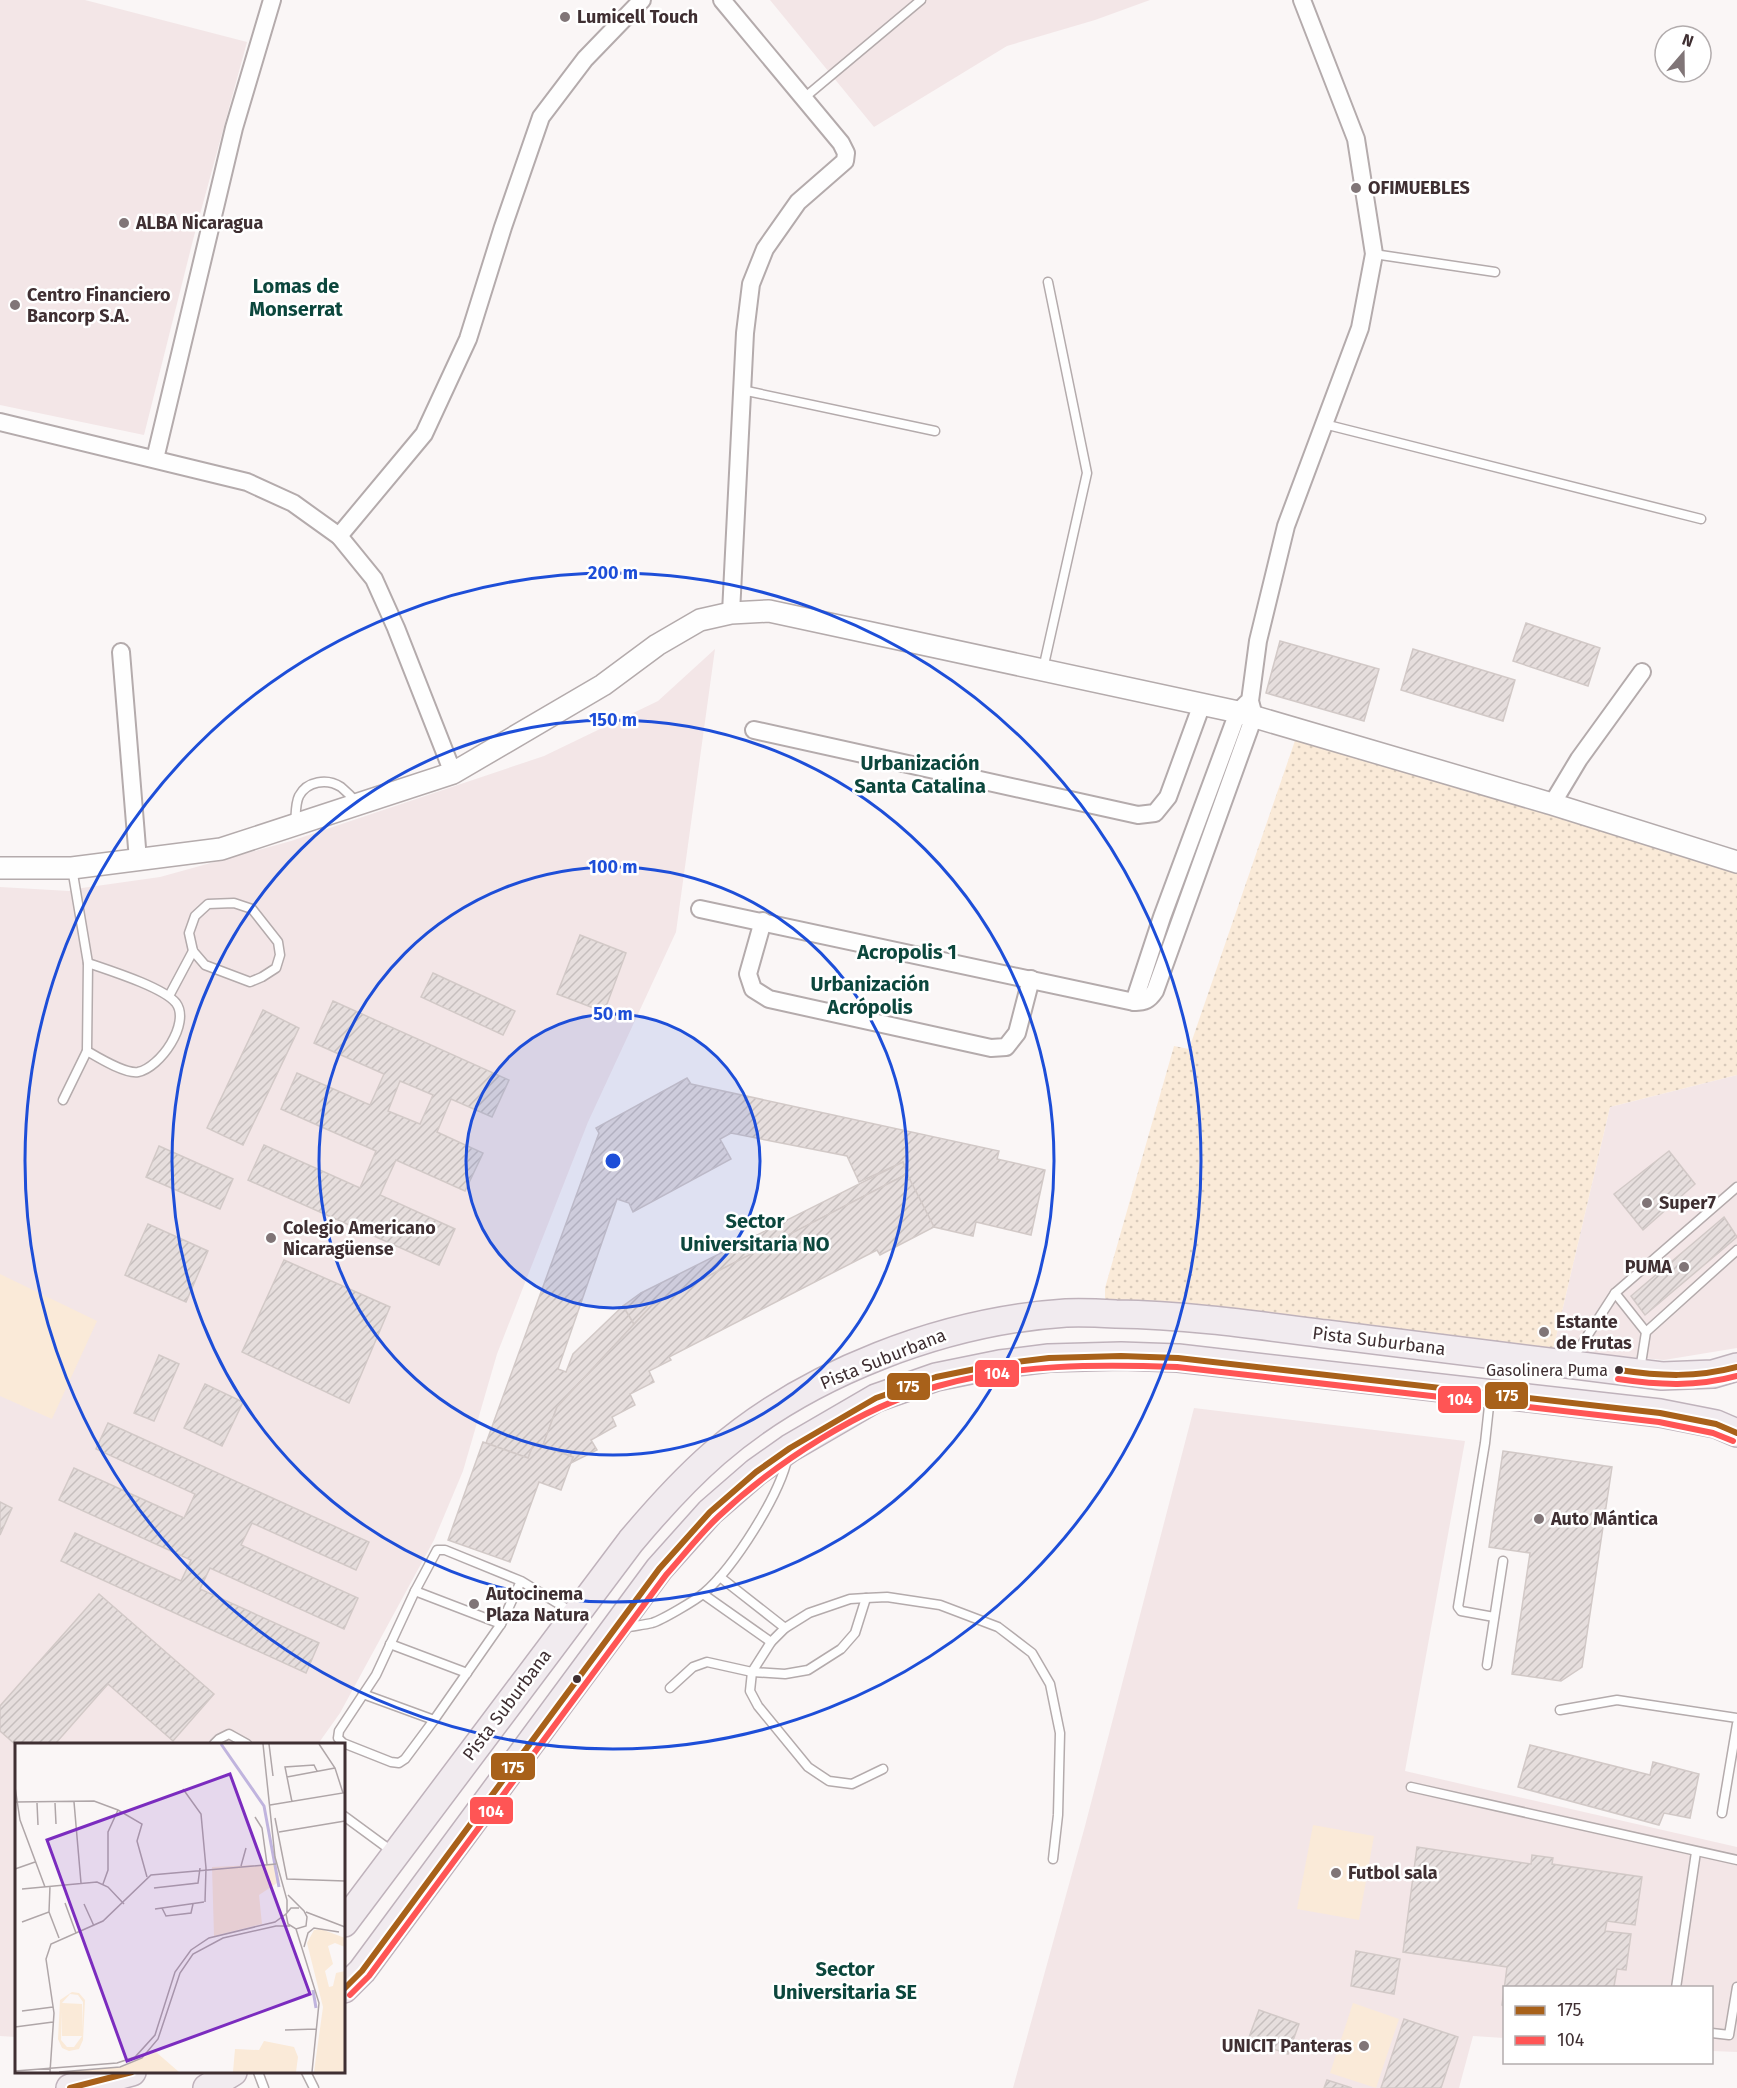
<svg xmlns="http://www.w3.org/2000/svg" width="1737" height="2088" font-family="'Fira Sans',sans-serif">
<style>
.built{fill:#f3e6e7}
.green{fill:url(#green-dots)}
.pitch{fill:#faead8}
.building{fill:url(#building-hatch);stroke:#d2c9c7;stroke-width:1.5;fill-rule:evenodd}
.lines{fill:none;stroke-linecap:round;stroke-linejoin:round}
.service-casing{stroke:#b4abac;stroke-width:11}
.minor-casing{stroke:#b4abac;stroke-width:20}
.tertiary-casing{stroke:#b4abac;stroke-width:24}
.primary-casing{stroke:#bfb2bb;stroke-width:30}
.service{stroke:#fefefe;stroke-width:8}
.minor{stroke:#fefefe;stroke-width:16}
.tertiary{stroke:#fefefe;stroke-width:21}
.primary{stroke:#f1ebef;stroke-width:27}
.bus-1-casing{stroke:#fff;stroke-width:10}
.bus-2-casing{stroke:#fff;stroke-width:10}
.bus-1{stroke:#a8611a;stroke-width:6}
.bus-2{stroke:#f55;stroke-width:6}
.ring{fill:none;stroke:#1d4ed8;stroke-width:3}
.poi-dot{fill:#807577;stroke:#fff;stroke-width:2}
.bus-dot{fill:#3f2f32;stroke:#fff;stroke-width:2}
.labels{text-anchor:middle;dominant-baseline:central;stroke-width:5;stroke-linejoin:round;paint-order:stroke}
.bus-label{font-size:16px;fill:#3f2f32;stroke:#fff;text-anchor:end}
.poi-label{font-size:18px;font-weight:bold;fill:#3f2f32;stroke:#fff;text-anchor:start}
.street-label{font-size:18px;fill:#3f2f32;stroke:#fff}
.neighbourhood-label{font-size:20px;font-weight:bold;fill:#0c473d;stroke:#fff}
.inset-river{fill:none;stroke:#c0b4de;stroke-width:3}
.inset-road{fill:none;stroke:#afa6a8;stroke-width:1.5}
.view{fill:#7b2cbf;fill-opacity:0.15;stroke:#7b2cbf;stroke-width:3}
.inset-edge{fill:none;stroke:#3f2f32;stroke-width:3}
.centre{fill:#1d4ed8;stroke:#fff;stroke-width:3}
.ring-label{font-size:18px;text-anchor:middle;font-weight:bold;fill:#1d4ed8;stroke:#fff;stroke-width:5;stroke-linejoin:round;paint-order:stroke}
.line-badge{stroke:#fff;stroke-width:2}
.badge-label{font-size:16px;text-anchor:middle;font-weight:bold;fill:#fff}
</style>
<defs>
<pattern id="green-dots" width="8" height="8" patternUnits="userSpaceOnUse" patternTransform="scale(1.5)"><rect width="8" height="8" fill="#faead8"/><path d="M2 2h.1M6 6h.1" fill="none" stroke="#d7c9ba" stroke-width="1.8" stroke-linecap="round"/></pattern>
<pattern id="building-hatch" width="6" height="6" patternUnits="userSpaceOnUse" patternTransform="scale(1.5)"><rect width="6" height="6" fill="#e6dedd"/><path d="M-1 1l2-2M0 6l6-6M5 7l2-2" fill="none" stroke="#c6bfbe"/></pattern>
</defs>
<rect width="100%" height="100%" fill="#faf6f6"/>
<!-- built -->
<g class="built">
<path d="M 0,0 L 85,0 L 247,42 L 193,240 L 144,435 L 0,405 Z"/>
<path d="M 770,0 L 1150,0 L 1095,20 L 1007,46 L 874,127 Z"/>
<path d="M 715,649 L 676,932 L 588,1122 L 497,1354 L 463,1471 L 434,1540 L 340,1713 L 318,1744 L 16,1744 L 16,2037 L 0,2036 L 0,887 L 69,891 L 75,889 L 160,877 L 291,841 L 544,756 L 658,701 Z"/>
<path d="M 1737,1075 L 1737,1348 L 1664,1360 L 1553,1350 L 1610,1107 Z"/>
<path d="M 1194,1408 L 1465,1441 L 1405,1771 L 1737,1847 L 1737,2052 L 1712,2051 L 1712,1988 L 1504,1988 L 1504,2038 L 1473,2036 L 1459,2088 L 1013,2088 L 1085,1826 Z"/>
</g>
<!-- green -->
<path class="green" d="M 1299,729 L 1737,862 L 1737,1075 L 1610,1107 L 1553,1350 L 1105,1313 L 1105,1288 L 1174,1046 L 1189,1049 Z"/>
<!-- pitch -->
<g class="pitch">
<path d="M 0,1274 L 97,1321 L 52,1419 L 0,1396 Z"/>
<path d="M 1313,1825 L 1374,1836 L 1359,1920 L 1297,1909 Z"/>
<path d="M 1353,2003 L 1399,2019 L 1376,2088 L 1330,2073 Z"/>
</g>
<!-- building -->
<g class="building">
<path d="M 1526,623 L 1600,648 L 1588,686 L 1513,661 Z"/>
<path d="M 1280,641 L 1379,669 L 1364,721 L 1266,693 Z"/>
<path d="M 1413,649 L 1515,680 L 1503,721 L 1401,690 Z"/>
<path d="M 580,935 L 626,953 L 604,1012 L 557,994 Z"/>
<path d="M 433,973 L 515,1011 L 503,1035 L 421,997 Z"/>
<path d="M 333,1001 L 509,1080 L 492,1117 L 451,1099 L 437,1132 L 483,1153 L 465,1191 L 396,1160 L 380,1195 L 455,1229 L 439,1265 L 248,1180 L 264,1145 L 360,1188 L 376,1151 L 281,1109 L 297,1073 L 370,1105 L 384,1074 L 314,1043 ZM 400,1081 L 433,1095 L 420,1124 L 388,1111 Z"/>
<path d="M 263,1010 L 299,1028 L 243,1145 L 207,1128 Z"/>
<path d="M 687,1078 L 691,1084 L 999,1151 L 997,1159 L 1045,1170 L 1031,1235 L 976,1222 L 973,1236 L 934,1227 L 907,1174 L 903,1162 L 859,1182 L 847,1156 L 731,1133 L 720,1139 L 731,1159 L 633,1212 L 629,1203 L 617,1199 L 558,1369 L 566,1372 L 573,1354 L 623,1306 L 634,1324 L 557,1407 L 543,1445 L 534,1443 L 528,1458 L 486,1443 L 599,1133 L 596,1128 Z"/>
<path d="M 159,1146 L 233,1179 L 220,1209 L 146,1177 Z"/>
<path d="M 1669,1151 L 1695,1184 L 1643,1230 L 1614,1194 Z"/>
<path d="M 903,1162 L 907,1174 L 652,1305 L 634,1324 L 623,1306 L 641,1293 Z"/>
<path d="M 907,1174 L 934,1227 L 880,1255 L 877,1250 L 669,1357 L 671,1360 L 649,1371 L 654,1382 L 630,1394 L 635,1405 L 612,1417 L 616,1426 L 591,1440 L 597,1450 L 571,1463 L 573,1457 L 543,1445 L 557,1407 L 652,1305 Z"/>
<path d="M 1724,1217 L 1737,1237 L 1645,1315 L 1631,1296 Z"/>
<path d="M 148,1224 L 208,1251 L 186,1302 L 125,1275 Z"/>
<path d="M 284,1260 L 390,1307 L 349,1403 L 242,1352 Z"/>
<path d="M 159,1355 L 179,1364 L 154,1421 L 134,1413 Z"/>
<path d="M 205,1384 L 243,1402 L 222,1446 L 184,1428 Z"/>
<path d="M 108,1423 L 369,1542 L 356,1570 L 252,1523 L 241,1545 L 358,1598 L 344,1629 L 210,1568 L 200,1589 L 319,1643 L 306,1673 L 61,1561 L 75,1533 L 181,1581 L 191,1560 L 59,1500 L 74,1468 L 184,1518 L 195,1494 L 96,1449 Z"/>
<path d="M 483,1442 L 528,1458 L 534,1443 L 573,1457 L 561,1490 L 539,1482 L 510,1562 L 448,1540 Z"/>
<path d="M 1503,1451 L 1612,1467 L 1582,1667 L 1561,1681 L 1512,1674 L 1530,1553 L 1489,1547 Z"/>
<path d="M 0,1502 L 12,1508 L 0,1535 Z"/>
<path d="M 99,1594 L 214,1694 L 173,1741 L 108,1684 L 55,1744 L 16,1745 L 0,1731 L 0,1706 Z"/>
<path d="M 1530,1745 L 1650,1775 L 1653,1762 L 1699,1774 L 1690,1818 L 1664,1813 L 1659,1825 L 1518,1787 Z"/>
<path d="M 1417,1847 L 1531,1864 L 1532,1855 L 1553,1858 L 1552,1864 L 1642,1877 L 1635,1925 L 1607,1921 L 1605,1931 L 1631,1934 L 1626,1970 L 1617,1969 L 1614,1986 L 1624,1988 L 1504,1988 L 1504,2006 L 1502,2005 L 1507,1967 L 1403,1952 Z"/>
<path d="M 1356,1951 L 1400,1959 L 1394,1994 L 1351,1986 Z"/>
<path d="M 1259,2010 L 1299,2024 L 1288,2054 L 1248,2040 Z"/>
<path d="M 1404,2019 L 1458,2037 L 1441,2088 L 1381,2088 Z"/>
<path d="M 1327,2080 L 1352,2088 L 1324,2088 Z"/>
</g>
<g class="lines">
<!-- service casing -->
<g class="service-casing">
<g id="service">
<path d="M 804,98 L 921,0"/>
<path d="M 1374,254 L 1495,272"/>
<path d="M 742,390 L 935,431"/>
<path d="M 1324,424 L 1701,519"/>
<path d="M 1043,669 L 1087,473 L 1048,282"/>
<path d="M 295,825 C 296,816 295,804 299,796 C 307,781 327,778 341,787 C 347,792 353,798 358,804"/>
<path d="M 234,903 L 252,909 L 278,942 L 280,955 L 276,968 L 262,977 L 250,982 L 205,965 L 193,951 L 189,933 L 195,916 L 208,904 Z"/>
<path d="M 169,996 L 193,951"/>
<path d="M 87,1051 C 99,1058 125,1074 138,1072 C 160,1068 191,1023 176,1003 C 163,987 108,970 88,963"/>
<path d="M 63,1100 L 87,1051 L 88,963 L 72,868"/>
<path d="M 1615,1293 L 1646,1332"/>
<path d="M 1571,1361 L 1615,1293 L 1737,1187"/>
<path d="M 1640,1370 L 1646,1332 L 1737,1250"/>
<path d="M 1490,1397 L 1485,1443 L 1458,1607 L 1461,1611 L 1494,1617"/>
<path d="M 720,1577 L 785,1628"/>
<path d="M 521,1581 L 501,1624 L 434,1720 L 405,1759 L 399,1763 L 391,1762 L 343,1743 L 338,1738 L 339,1731 L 376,1675 L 415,1591 L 437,1550 L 445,1550 L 521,1581 L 572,1612"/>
<path d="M 415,1591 L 501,1624"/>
<path d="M 703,1594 L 771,1642"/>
<path d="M 624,1628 C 633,1626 643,1625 652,1623 C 662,1620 696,1600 704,1593 C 734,1567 780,1495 788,1456"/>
<path d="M 390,1644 L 467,1673"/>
<path d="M 1487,1665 L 1503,1561"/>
<path d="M 670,1688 L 693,1667 L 707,1662 L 752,1672 L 785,1674 L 808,1670 L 841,1649 L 855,1633 L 866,1598"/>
<path d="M 363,1694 L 434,1720"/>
<path d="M 1560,1710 L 1617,1700 L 1737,1718"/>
<path d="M 214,1744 L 219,1739 L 229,1734 L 247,1744"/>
<path d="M 883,1769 L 852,1784 L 829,1781 L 808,1767 L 758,1706 L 750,1691 L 752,1672 L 771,1642 L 785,1628 L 809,1613 L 850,1599 L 866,1598 L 887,1597 L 940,1605 L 998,1627 L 1032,1653 L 1050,1684 L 1060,1733 L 1058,1815 L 1053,1859"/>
<path d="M 1411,1787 L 1737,1860"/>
<path d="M 1722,1813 L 1737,1724"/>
<path d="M 344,1816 L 393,1852"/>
<path d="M 1676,1988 L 1696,1852"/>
<path d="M 1712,2033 L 1729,2035 L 1737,1987"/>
<path d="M 258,2072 L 264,2088"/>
<path d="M 306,2072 L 314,2088"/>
</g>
</g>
<!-- minor casing -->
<g class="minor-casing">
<g id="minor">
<path d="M 722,0 L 841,143 L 846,153 L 845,161 L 798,202 L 765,249 L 751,284 L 745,333 L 731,613"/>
<path d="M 0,422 L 247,482 L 293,503 L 339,536 L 374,579 L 396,628 L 453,773"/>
<path d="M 155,459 L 234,128 L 272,0"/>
<path d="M 339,536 L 424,434 L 468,339 L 503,227 L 541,117 L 585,59 L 642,0"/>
<path d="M 121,652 L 138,860"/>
<path d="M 754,730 L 1138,815 L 1155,813 L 1168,797 L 1202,704"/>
<path d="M 1552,804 L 1579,759 L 1642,672"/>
<path d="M 700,909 L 1134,1002 C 1145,1002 1149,1000 1155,991 L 1254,716 L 1250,701 L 1258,641 L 1286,526 L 1360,328 L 1374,254 L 1356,139 L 1302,0"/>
<path d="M 763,921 L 748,974 L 753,989 L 769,999 L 991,1048 L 1006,1047 L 1017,1033 L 1031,979"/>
<path d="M 1134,1002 L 1162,917 L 1238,712 L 1247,703"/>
</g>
</g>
<!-- tertiary casing -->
<g class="tertiary-casing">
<path id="tertiary" d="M 0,868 L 72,868 L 221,849 L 453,773 L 603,685 L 657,645 L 700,620 L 731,613 L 769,611 L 1238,712 L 1552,804 L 1737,862"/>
</g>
<!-- primary casing -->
<g class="primary-casing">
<g id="primary">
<path d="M 344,1923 L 631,1541 C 657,1510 684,1480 715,1453 C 807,1373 944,1321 1066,1313 C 1082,1312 1099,1313 1116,1314 C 1186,1315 1256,1325 1326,1334 C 1438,1348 1550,1362 1662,1376 L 1713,1374 L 1737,1367"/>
<path d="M 344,1989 L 362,1971 L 659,1569 L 710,1512 L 756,1472 L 790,1448 L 876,1398 L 936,1377 L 1000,1364 L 1049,1358 L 1121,1356 L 1178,1358 L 1660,1413 L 1716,1424 L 1737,1433"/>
<path d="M 70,2088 L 132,2072"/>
<path d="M 207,2088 L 233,2072"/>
</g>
</g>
<!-- service -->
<use href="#service" class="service"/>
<!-- minor -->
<use href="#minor" class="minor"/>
<!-- tertiary -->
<use href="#tertiary" class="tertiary"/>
<!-- primary -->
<use href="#primary" class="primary"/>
<!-- bus-1 casing -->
<g class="bus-1-casing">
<g id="bus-1">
<path d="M 1619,1370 C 1659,1376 1697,1378 1737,1367"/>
<path d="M 344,1989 L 362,1971 L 659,1569 L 710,1512 L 756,1472 L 790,1448 L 876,1398 L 936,1377 L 1000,1364 L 1049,1358 L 1121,1356 L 1178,1358 L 1660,1413 L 1716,1424 L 1737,1433"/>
<path d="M 70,2088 L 132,2072"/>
</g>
</g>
<!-- bus-2 casing -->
<g class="bus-2-casing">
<g id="bus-2">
<path d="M 1618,1379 C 1658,1385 1697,1387 1737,1376"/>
<path d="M 350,1995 L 369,1976 L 666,1575 C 683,1556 699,1535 718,1517 C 776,1462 861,1407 938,1386 C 1016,1364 1097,1364 1177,1367 L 1659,1422 L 1713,1433 L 1733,1441"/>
</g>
</g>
<!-- bus-1 -->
<use href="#bus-1" class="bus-1"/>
<!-- bus-2 -->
<use href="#bus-2" class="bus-2"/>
</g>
<!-- distance rings -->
<circle cx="613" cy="1161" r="147" fill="#1d4ed8" fill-opacity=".12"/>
<g class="ring">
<circle cx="613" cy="1161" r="147"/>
<circle cx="613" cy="1161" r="294"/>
<circle cx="613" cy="1161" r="441"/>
<circle cx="613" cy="1161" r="588"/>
</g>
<!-- markers -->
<g class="poi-dot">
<circle cx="565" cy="17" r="6"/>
<circle cx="1356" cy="188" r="6"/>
<circle cx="124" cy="223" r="6"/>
<circle cx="15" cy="305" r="6"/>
<circle cx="1647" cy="1203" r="6"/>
<circle cx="271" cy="1238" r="6"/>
<circle cx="1684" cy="1267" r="6"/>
<circle cx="1544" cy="1332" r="6"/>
<circle cx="1539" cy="1519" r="6"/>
<circle cx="474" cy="1604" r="6"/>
<circle cx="1336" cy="1873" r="6"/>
<circle cx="1364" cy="2046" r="6"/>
</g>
<g class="bus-dot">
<circle cx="1619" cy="1370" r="5"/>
<circle cx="577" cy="1679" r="5"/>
</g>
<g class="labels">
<!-- bus labels -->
<g class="bus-label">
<text x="1608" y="1370">Gasolinera Puma</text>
</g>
<!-- poi labels -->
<g class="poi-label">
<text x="577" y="17">Lumicell Touch</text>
<text x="1368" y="188">OFIMUEBLES</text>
<text x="136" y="223">ALBA Nicaragua</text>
<text x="27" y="295">Centro Financiero<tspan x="27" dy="21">Bancorp S.A.</tspan></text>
<text x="1659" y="1203">Super7</text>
<text x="283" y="1228">Colegio Americano<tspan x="283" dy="21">Nicaragüense</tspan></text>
<text x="1672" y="1267" text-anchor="end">PUMA</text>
<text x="1556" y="1322">Estante<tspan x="1556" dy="21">de Frutas</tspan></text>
<text x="1551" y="1519">Auto Mántica</text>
<text x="486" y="1594">Autocinema<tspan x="486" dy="21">Plaza Natura</tspan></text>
<text x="1348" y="1873">Futbol sala</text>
<text x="1352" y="2046" text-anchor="end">UNICIT Panteras</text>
</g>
<!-- street labels -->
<g class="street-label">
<text transform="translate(1379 1341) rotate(7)">Pista Suburbana</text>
<text transform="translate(883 1359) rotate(-22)">Pista Suburbana</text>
<text transform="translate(507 1705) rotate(-53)">Pista Suburbana</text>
</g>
<!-- neighbourhood labels -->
<g class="neighbourhood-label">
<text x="296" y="286">Lomas de<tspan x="296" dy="23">Monserrat</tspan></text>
<text x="920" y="763">Urbanización<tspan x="920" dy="23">Santa Catalina</tspan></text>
<text x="907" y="952">Acropolis 1</text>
<text x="870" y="984">Urbanización<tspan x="870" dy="23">Acrópolis</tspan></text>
<text x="755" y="1221">Sector<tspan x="755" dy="23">Universitaria NO</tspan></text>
<text x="845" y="1969">Sector<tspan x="845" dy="23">Universitaria SE</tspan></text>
</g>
</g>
<!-- overview -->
<g transform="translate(15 1743)">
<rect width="330" height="330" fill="#faf6f6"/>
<path d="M 261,121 L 265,138 L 244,152 L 247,181 L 199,193 L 197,124 Z" fill="#faead8"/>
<path d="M 306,186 L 330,195 L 330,204 L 320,200 L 313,203 L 318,221 L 310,228 L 314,244 L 318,243 L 321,230 L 330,228 L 330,329 L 299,329 L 308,264 L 292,200 L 299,187 ZM 141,309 L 164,329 L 44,329 L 105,324 Z" fill="#faead8"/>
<path d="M 57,249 L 64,250 L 70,257 L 68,297 L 64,306 L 54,308 L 47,305 L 43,296 L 45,257 ZM 55,251 L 63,252 L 68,259 L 67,287 L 67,261 L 47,260 ZM 47,269 L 47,293 L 67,293 L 59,304 L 52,304 L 46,297 ZM 249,298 L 279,304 L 283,314 L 281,329 L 218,329 L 220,306 L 244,307 Z" fill="#faead8" fill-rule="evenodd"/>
<path class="inset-river" d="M 206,1 L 249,63 L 264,144M 298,247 L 301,265"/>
<path class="inset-road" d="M 248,1 L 260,114 L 272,157 L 272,169M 254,1 L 258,33M 272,34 L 320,25M 0,44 L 5,77 L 30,144M 168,46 L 186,71 L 191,125 L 190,159M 0,59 L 79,58 L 103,67 L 127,81 L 122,98 L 132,134M 59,59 L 66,140M 277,59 L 270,24 L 299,22 L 302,28M 22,60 L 23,82M 40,60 L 41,81M 255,62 L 328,50 L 320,25 L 304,1M 240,74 L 247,85 L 252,121M 260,75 L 272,136 L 330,138M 264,89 L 330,78M 226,123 L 231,105M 0,126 L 20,119M 88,141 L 93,127 L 93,89 L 103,67M 139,145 L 183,140 L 185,125M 7,146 L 82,139 L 93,144 L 109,161M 273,152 L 289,168 L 292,174 L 291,183 L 281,186 L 273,181 L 271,171 L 276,165 L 284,165M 50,160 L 61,190M 69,161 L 79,183M 147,165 L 151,173 L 176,170 L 178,161M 140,166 L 189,159M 34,169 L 44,195M 291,169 L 330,184M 7,179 L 34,169 L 35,143M 281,186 L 304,260 L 297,329M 289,204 L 293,190 L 299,185 L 324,189M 7,268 L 38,264M 0,284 L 38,279M 270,287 L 301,286M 0,328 L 102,320 L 120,314 L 140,292 L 160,229 L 176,207 L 194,195 L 260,179 L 271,171M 35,329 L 39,270 L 31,216 L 36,201 L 88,178 L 136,132 L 261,121M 44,329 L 105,324 L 127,315 L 143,296 L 165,230 L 178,211 L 208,195 L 261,183 L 275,183"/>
<path class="view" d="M 215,31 L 295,251 L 112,318 L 32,97 Z"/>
<rect width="330" height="330" class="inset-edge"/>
</g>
<circle cx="613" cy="1161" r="9" class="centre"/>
<g class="ring-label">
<text x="613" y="579">200 m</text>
<text x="613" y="726">150 m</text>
<text x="613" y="873">100 m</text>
<text x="613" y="1020">50 m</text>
</g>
<g class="line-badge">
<rect x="974" y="1359" width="46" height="29" rx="6" fill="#f55"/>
<rect x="886" y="1372" width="45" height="29" rx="6" fill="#a8611a"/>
<rect x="1484" y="1381" width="45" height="29" rx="6" fill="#a8611a"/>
<rect x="1437" y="1385" width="45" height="29" rx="6" fill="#f55"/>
<rect x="490" y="1752" width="46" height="29" rx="6" fill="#a8611a"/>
<rect x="469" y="1796" width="45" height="29" rx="6" fill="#f55"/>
</g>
<g class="badge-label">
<text x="997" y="1379">104</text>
<text x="908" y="1392">175</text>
<text x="1507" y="1401">175</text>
<text x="1460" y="1405">104</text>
<text x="513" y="1773">175</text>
<text x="491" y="1817">104</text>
</g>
<!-- legend -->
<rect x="1503" y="1986" width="210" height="78" fill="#ffffff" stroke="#b2acad" stroke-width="1.5"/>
<rect x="1515" y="2006" width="30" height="9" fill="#a8611a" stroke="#b2acad" stroke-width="1.5"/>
<text x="1557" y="2016" font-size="18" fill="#3f2f32">175</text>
<rect x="1515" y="2036" width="30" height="9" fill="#ff5555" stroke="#b2acad" stroke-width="1.5"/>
<text x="1557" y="2046" font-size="18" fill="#3f2f32">104</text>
<!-- north arrow -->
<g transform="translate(1683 54) rotate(20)"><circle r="28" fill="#ffffff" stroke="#b2acad" stroke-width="1.5"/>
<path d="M0-4.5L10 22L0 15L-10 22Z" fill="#807577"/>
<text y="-9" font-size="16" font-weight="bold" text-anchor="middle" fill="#3f2f32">N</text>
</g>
</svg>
